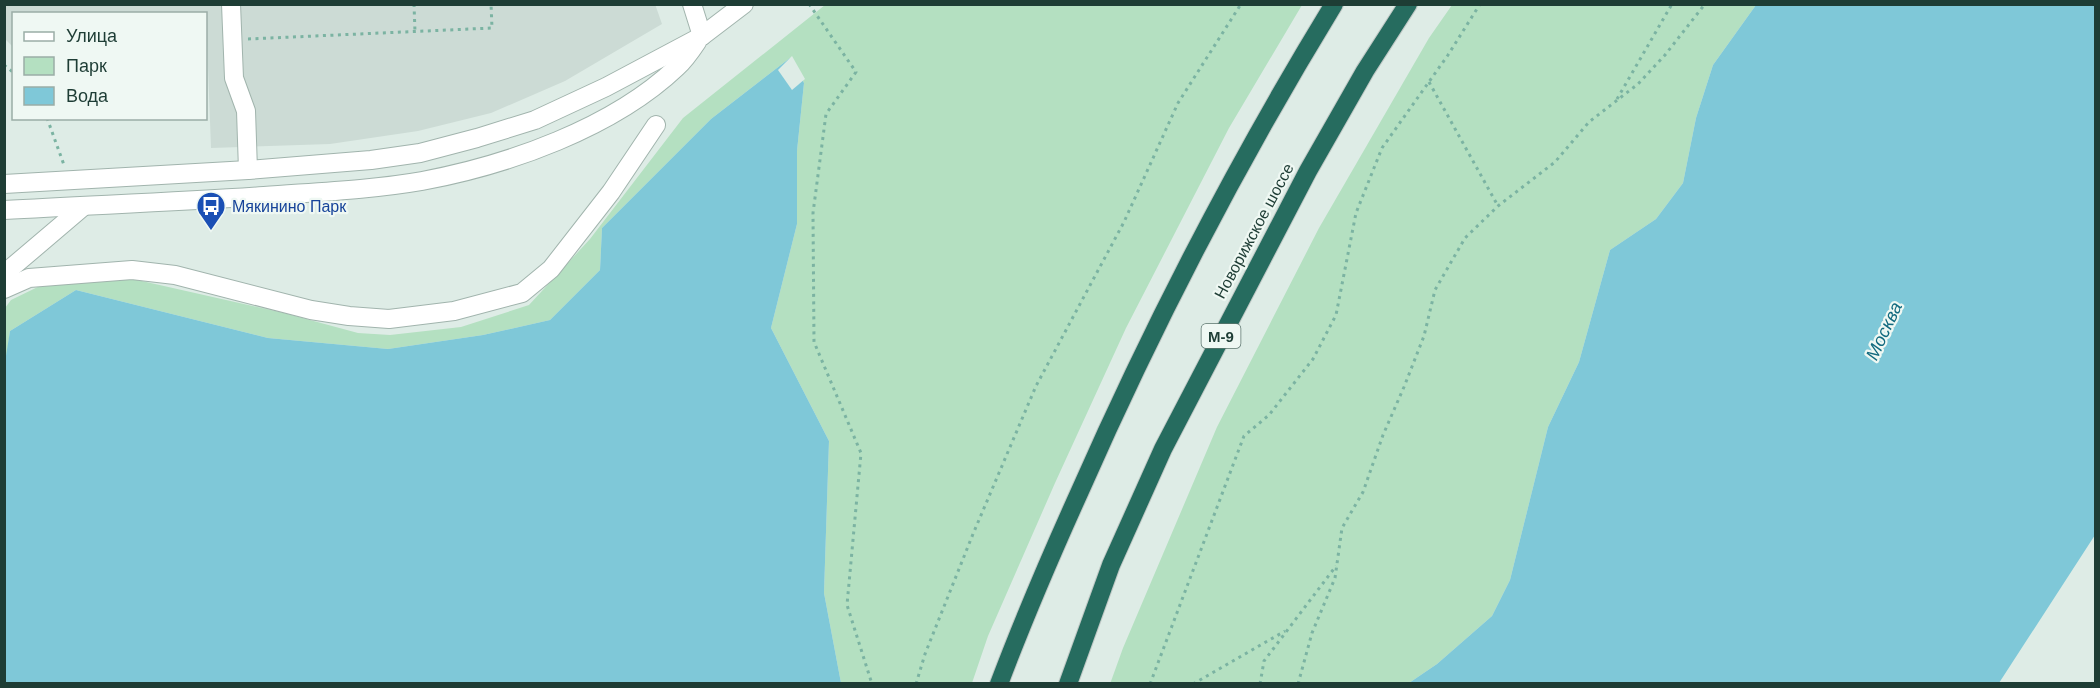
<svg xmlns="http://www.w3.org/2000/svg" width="2100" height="688" font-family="Arial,sans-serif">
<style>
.built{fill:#ccdbd5}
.green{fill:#b4e0c1}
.water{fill:#7fc8d8}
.pier{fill:#deece6}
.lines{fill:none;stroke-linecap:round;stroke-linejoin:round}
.minor-casing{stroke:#a1b4ad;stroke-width:20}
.highway-casing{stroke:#c0c9c6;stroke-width:20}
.path{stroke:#7bb3a2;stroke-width:3;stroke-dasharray:3 4.5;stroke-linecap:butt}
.minor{stroke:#fff;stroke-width:18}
.highway{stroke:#266c5f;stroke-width:18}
.labels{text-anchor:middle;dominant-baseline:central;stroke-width:4.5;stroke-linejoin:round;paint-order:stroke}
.shield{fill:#eff8f3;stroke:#5d756e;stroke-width:1.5}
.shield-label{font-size:15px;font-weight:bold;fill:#1e3d35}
.transit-label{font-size:16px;fill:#164399;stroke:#eff8f3;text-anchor:start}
.street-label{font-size:16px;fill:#1e3d35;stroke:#eff8f3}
.water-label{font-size:18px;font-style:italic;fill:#126a7f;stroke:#eff8f3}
</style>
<rect width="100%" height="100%" fill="#deece6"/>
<!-- built -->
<path class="built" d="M 5,4 L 655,4 L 662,24 L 565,81 L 491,113 L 418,131 L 330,144 L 211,148 L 206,14 L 14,14 L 13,47 L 5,39 Z"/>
<!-- green -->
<g class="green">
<path d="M 825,5 L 1302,5 L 1229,128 L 1126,328 L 1055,483 L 988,636 L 972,683 L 841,683 L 824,593 L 829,441 L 771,328 L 797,224 L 797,151 L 804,83 L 790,58 L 711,119 L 602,228 L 600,270 L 550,320 L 483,335 L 388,349 L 268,338 L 76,290 L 10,331 L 5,368 L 5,308 L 11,300 L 46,283 L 124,277 L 284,313 L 358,333 L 390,335 L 461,327 L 529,305 L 590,239 L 683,118 Z"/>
<path d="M 1452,5 L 1756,5 L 1713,65 L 1696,118 L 1683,183 L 1656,219 L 1610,250 L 1579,362 L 1548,427 L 1510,580 L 1492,616 L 1437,664 L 1409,683 L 1110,684 L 1123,648 L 1217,427 L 1319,228 L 1429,38 Z"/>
</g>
<!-- water -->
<g class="water">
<path d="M 1756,5 L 2095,5 L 2095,535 L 1999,683 L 1409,683 L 1437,664 L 1492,616 L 1510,580 L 1548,427 L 1579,362 L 1610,250 L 1656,219 L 1683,183 L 1696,118 L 1713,65 Z"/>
<path d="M 790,58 L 804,83 L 797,151 L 797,224 L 771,328 L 829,441 L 824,593 L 841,683 L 5,684 L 4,368 L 10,331 L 76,290 L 268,338 L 388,349 L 483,335 L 550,320 L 600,270 L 602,228 L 711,119 Z"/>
</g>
<!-- pier -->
<path class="pier" d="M 792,56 L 805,79 L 792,90 L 778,70 Z"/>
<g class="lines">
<!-- minor casing -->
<g class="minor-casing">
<g id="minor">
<path d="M 231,4 L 234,78 L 246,111 L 248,170"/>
<path d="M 692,4 L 702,36"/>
<path d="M 4,184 L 248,170 L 371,160 L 420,153 L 477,138 L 535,120 L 606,87 L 702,36 L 744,4"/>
<path d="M 4,210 C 91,205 177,202 264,196 C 317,192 370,190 422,181 C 508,165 613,128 677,67 C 685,60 691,51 697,42"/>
<path d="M 4,274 L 84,206"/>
<path d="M 4,289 L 29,278 L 132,270 L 175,275 L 311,310 L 349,316 L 389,319 L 454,311 L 522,293 L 551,269 L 611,192 L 656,125"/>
</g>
</g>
<!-- highway casing -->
<g class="highway-casing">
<g id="highway">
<path d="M 999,684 C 1024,618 1051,555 1080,491 C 1154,323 1238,161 1334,4"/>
<path d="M 1068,684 L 1111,565 L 1163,449 L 1308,171 L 1365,71 L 1408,4"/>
</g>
</g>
<!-- path -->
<g class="path">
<path d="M 414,4 L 415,32"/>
<path d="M 809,4 L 856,72 L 826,114 L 813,213 L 814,342 L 861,453 L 847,605 L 872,684"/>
<path d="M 248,39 L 492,28 L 491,4"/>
<path d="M 4,65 L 14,73"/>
<path d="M 1429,82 L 1498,206"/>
<path d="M 1617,99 L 1672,4"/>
<path d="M 47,118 L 64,165"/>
<path d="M 916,684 L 925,654 L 973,534 L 1036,386 L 1124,222 L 1178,103 L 1241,4"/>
<path d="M 1150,684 L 1244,436 L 1269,415 L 1313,359 L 1336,315 L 1356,213 L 1382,148 L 1448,55 L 1480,4"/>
<path d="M 1193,684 L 1285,631"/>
<path d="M 1260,684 L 1264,661 L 1336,566"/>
<path d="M 1298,684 L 1312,633 L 1335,578 L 1342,528 L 1363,492 L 1383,435 L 1404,387 L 1424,336 L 1435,290 L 1465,238 L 1498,206 L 1555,162 L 1589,122 L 1638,84 L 1665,55 L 1705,4"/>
</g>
<!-- minor -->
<use href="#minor" class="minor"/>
<!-- highway -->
<use href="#highway" class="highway"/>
</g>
<!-- icons -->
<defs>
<g id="bus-pin" transform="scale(1.5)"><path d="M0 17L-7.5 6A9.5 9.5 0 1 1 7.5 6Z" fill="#1a4fb4" stroke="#eff8f3"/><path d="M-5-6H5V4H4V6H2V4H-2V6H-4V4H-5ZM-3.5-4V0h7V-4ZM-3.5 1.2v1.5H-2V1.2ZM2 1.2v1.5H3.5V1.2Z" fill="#fff"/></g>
</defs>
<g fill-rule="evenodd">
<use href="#bus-pin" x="211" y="206"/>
</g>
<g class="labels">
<!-- shield labels -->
<rect class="shield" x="1201.5" y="324" width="39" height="24" rx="4.5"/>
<g class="shield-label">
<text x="1221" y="336">М-9</text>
</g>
<!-- transit labels -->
<g class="transit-label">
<text x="232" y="206">Мякинино Парк</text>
</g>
<!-- street labels -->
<g class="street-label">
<text transform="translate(1254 231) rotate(-62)">Новорижское шоссе</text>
</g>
<!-- water labels -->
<g class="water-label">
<text transform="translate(1884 331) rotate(-65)">Москва</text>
</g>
</g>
<!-- border -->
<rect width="2100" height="688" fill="none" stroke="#1e3d35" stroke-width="12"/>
<!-- legend -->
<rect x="12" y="12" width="195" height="108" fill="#eff8f3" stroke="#9bada7" stroke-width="1.5"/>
<rect x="24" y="32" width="30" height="9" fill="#ffffff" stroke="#9bada7" stroke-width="1.5"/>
<text x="66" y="42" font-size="18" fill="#1e3d35">Улица</text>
<rect x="24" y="57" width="30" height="18" fill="#b4e0c1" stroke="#9bada7" stroke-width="1.5"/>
<text x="66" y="72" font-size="18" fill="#1e3d35">Парк</text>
<rect x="24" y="87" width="30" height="18" fill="#7fc8d8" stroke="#9bada7" stroke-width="1.5"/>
<text x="66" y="102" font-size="18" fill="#1e3d35">Вода</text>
</svg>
